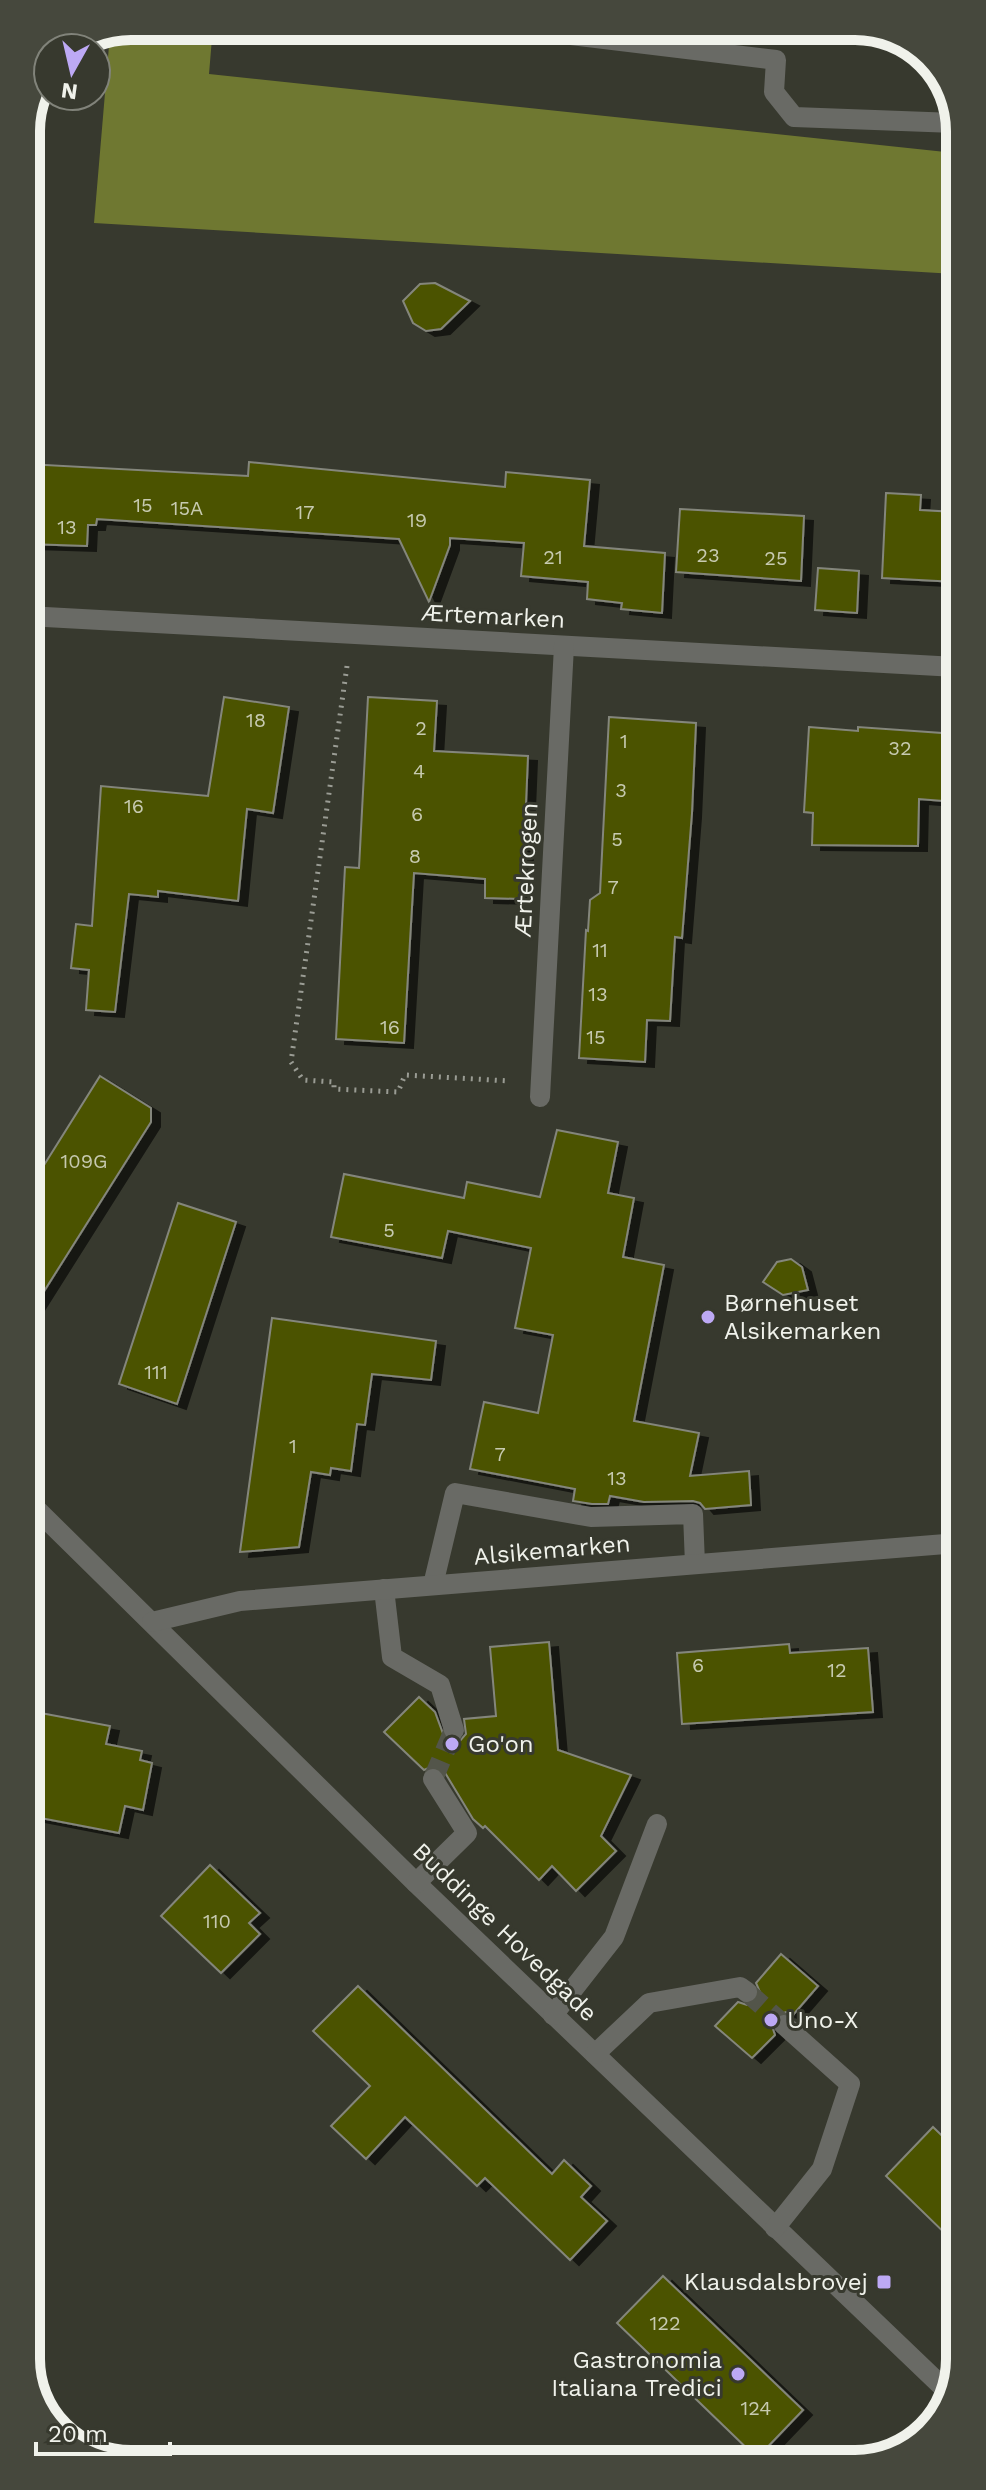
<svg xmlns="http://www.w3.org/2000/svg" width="986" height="2490" font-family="'Work Sans',sans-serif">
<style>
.forest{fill:#6f7831}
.building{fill:#4b5200;stroke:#84867b;stroke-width:2;filter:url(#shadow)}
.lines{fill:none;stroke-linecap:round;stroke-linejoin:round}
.minor-tunnel{stroke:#53554a;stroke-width:20;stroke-dasharray:20 10;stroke-linecap:butt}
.path{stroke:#9a9c94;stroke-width:5;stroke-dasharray:2 6;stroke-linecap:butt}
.minor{stroke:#696a65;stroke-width:20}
.poi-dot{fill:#bda9f5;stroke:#37392e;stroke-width:3}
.labels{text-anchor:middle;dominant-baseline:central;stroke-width:6;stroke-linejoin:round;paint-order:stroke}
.number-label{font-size:20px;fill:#c7cab0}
.street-label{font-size:24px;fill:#f0f2eb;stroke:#37392e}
.poi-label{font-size:24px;fill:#f0f2eb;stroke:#37392e;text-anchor:start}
.rim{fill:none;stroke:#f0f2eb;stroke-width:10}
</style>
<defs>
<filter id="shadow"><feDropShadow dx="9" dy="5" stdDeviation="0" flood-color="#0009"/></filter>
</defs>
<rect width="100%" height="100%" fill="#37392e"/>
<!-- forest -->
<path class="forest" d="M 131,26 L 213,26 L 209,74 L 955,153 L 955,274 L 94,223 L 110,34 Z"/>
<!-- building -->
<g class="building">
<path d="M 435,283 L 470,301 L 441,329 L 426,331 L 413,323 L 403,301 L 420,284 Z"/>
<path d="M 249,462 L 505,487 L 506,472 L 590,480 L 584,546 L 665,553 L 662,613 L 621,609 L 622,603 L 587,599 L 588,582 L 521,576 L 524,543 L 450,538 L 450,545 L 429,602 L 399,539 L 97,519 L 96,525 L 88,525 L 87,546 L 27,544 L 27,464 L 248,476 Z"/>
<path d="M 886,493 L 921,495 L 920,510 L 956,512 L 956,582 L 882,578 Z"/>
<path d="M 680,509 L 804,516 L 801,581 L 676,572 Z"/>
<path d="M 818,568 L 859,571 L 857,613 L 815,610 Z"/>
<path d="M 224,697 L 289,707 L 273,813 L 247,809 L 238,901 L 158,891 L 158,897 L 129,894 L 115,1012 L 86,1010 L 89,970 L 71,968 L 76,924 L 92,926 L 101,786 L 208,796 Z"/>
<path d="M 368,697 L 437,701 L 434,751 L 528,756 L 522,899 L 485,898 L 485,879 L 414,873 L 404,1043 L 336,1039 L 345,867 L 359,868 Z"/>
<path d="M 609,717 L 696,723 L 692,813 L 682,938 L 675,937 L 670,1021 L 647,1020 L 645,1062 L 579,1058 L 586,930 L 588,931 L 590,900 L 600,893 Z"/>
<path d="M 809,727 L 858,731 L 858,727 L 956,734 L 956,802 L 919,799 L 918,846 L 812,845 L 813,813 L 804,812 Z"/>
<path d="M 100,1076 L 151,1108 L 151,1122 L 29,1315 L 29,1189 Z"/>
<path d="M 557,1130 L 618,1142 L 608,1193 L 634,1198 L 623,1257 L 664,1265 L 634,1421 L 699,1433 L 690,1476 L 749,1471 L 751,1505 L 705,1509 L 700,1503 L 693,1501 L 644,1502 L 610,1496 L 608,1504 L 592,1504 L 573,1501 L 575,1489 L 470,1469 L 484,1402 L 538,1413 L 553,1335 L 515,1328 L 531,1248 L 448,1231 L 442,1258 L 331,1237 L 344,1174 L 464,1198 L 467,1182 L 540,1197 Z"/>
<path d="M 178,1203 L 236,1222 L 177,1404 L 119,1384 Z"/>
<path d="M 791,1259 L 802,1267 L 808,1290 L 783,1295 L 763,1282 L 777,1262 Z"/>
<path d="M 272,1318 L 436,1341 L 431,1380 L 372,1374 L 365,1425 L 357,1424 L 351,1471 L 331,1468 L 330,1475 L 311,1472 L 299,1547 L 240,1552 Z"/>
<path d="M 549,1642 L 558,1750 L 631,1775 L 601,1836 L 616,1851 L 576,1891 L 552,1866 L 539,1880 L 485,1826 L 483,1828 L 473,1819 L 444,1771 L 433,1766 L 424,1770 L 384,1732 L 419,1697 L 435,1712 L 445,1739 L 450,1742 L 459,1742 L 466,1734 L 464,1719 L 496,1716 L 490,1647 Z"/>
<path d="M 789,1644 L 790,1653 L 868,1648 L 873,1712 L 682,1724 L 677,1653 Z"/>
<path d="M 30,1711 L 110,1726 L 106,1744 L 142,1751 L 140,1760 L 152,1763 L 143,1810 L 125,1806 L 119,1833 L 30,1816 Z"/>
<path d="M 210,1865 L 260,1913 L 249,1923 L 260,1934 L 221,1973 L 161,1916 Z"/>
<path d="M 781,1954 L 818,1986 L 793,2015 L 786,2012 L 775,2016 L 771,2023 L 775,2035 L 752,2058 L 715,2026 L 738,2002 L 747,2005 L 757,2000 L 760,1992 L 756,1983 Z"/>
<path d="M 358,1986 L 552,2174 L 564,2160 L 591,2186 L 581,2197 L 607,2221 L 570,2260 L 485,2178 L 477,2186 L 405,2117 L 366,2159 L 331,2126 L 370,2086 L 313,2031 Z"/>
<path d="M 933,2127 L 960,2153 L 960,2248 L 886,2176 Z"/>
<path d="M 663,2276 L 803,2410 L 757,2458 L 617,2323 Z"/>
</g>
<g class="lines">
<!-- minor-tunnel -->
<g class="minor-tunnel">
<path d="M 433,1779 L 454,1730"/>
<path d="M 747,1992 L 784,2025"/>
</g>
<!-- path -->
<path class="path" d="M 347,666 L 291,1062 L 303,1080 L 334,1082 L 334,1089 L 398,1092 L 405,1075 L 510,1081"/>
<!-- minor -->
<g class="minor">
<path d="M 496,26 L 776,60 L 774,92 L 794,117 L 955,123"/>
<path d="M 27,616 L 956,667"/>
<path d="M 540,1097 L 564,646"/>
<path d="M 29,1502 L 416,1883 L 949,2393"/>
<path d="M 433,1585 L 455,1493 L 591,1517 L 693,1514 L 695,1564"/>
<path d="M 384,1589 L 392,1657 L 440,1685 L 454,1730"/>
<path d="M 152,1622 L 240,1601 L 958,1543"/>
<path d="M 416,1883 L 467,1833 L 433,1779"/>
<path d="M 553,2015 L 614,1937 L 657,1824"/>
<path d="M 595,2054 L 649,2003 L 740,1987 L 747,1992"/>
<path d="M 775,2228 L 822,2169 L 850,2084 L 784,2025"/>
</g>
</g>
<!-- markers -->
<g class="poi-dot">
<circle cx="708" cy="1317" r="8"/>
<circle cx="452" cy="1744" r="8"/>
<circle cx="771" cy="2020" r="8"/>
<rect x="876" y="2274" width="16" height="16" rx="4"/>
<circle cx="738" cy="2374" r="8"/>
</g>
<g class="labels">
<!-- number labels -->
<g class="number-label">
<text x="143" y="505">15</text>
<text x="187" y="508">15A</text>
<text x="305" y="512">17</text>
<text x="417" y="520">19</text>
<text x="67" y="527">13</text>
<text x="708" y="555">23</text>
<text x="553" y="557">21</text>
<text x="776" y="558">25</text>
<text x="256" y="720">18</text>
<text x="421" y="728">2</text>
<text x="624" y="741">1</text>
<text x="900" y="748">32</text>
<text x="419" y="771">4</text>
<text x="621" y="790">3</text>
<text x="134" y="806">16</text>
<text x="417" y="814">6</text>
<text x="617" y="839">5</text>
<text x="415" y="856">8</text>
<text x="613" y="887">7</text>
<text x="600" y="950">11</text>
<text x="598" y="994">13</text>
<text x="390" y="1027">16</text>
<text x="596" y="1037">15</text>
<text x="84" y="1161">109G</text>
<text x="389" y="1230">5</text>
<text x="156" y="1372">111</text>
<text x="293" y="1446">1</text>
<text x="500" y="1454">7</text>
<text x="617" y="1478">13</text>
<text x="698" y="1665">6</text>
<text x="837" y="1670">12</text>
<text x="217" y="1921">110</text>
<text x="665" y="2323">122</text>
<text x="756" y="2408">124</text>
</g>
<!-- street labels -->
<g class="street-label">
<text transform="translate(493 616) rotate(3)">Ærtemarken</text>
<text transform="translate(526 870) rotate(-87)">Ærtekrogen</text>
<text transform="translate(552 1550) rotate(-5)">Alsikemarken</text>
<text transform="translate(505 1932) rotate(44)">Buddinge Hovedgade</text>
</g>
<!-- poi labels -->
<g class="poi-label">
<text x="724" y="1303">Børnehuset<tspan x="724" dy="28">Alsikemarken</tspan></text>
<text x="468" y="1744">Go'on</text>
<text x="787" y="2020">Uno-X</text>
<text x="868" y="2282" text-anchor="end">Klausdalsbrovej</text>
<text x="722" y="2360" text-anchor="end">Gastronomia<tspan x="722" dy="28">Italiana Tredici</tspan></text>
</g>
</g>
<!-- crop -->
<path d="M0 0H986V2490H0ZM131 40H855A91 91 0 0 1 946 131V2359A91 91 0 0 1 855 2450H131A91 91 0 0 1 40 2359V131A91 91 0 0 1 131 40Z" fill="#46483d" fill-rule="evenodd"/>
<path class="rim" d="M131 40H855A91 91 0 0 1 946 131V2359A91 91 0 0 1 855 2450H131A91 91 0 0 1 40 2359V131A91 91 0 0 1 131 40Z"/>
<!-- north arrow -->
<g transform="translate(72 72) rotate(188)"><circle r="38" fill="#37392e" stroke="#81837a" stroke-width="2"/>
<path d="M0-6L14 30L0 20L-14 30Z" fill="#bda9f5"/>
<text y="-12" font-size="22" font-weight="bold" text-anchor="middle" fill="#f0f2eb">N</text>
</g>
<!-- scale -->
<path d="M36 2442v12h134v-12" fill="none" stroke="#f0f2eb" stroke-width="4"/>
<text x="48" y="2442" font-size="24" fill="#f0f2eb" stroke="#37392e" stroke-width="6" paint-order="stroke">20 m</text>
</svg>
